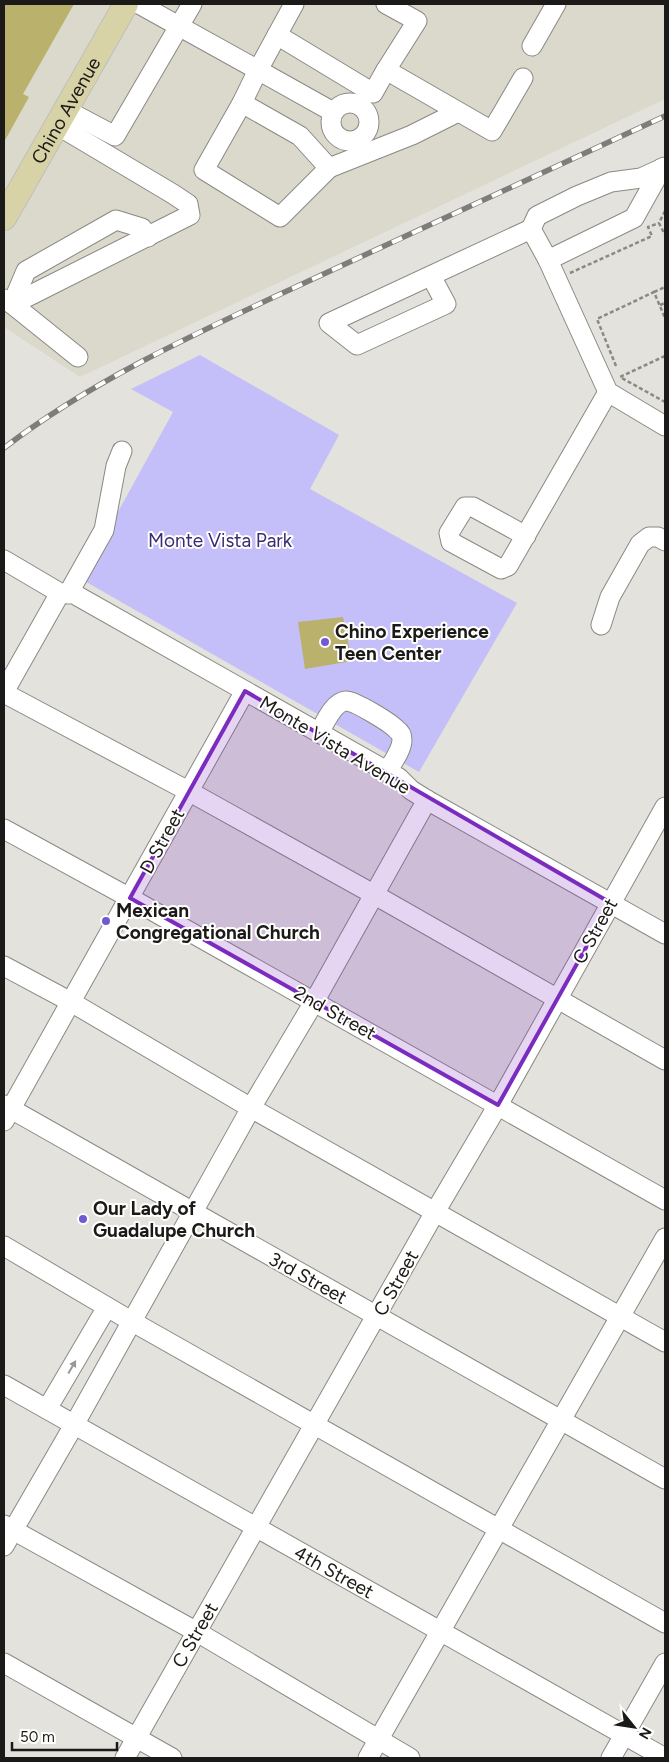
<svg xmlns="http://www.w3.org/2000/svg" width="669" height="1762" font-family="Figtree,sans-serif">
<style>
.built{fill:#dad9cb}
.green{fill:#c4bff8}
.building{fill:#b9b16c}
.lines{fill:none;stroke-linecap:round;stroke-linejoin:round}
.minor-casing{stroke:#8a8983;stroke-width:21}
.major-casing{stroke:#bfbfbe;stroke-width:26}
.path{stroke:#8a8984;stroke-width:2.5;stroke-dasharray:4 2.5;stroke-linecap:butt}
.minor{stroke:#fff;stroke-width:19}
.major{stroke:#d8d3a7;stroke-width:24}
.rail-casing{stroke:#7e7d79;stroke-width:5.5}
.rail{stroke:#fffffe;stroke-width:4;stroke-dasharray:11;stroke-linecap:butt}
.oneway{fill:#989897}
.marked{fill:#7b2cbf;fill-opacity:0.2;stroke:#7b2cbf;stroke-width:4;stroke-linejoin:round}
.poi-dot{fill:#7258d2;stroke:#fffffe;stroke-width:2}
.labels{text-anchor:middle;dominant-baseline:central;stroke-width:4;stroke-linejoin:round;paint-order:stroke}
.street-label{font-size:19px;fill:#1b1a18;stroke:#fffffe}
.park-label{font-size:19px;fill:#3b2a74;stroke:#fffffe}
.poi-label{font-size:19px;font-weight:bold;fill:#1b1a18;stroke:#fffffe;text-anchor:start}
</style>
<rect width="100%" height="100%" fill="#e3e2dc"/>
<!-- built -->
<path class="built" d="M 4,4 L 665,4 L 665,99 L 80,377 L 4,327 Z"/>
<!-- green -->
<path class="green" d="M 200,355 L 339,435 L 310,489 L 517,603 L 419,772 L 81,579 L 173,412 L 131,389 Z"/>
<!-- building -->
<g class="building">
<path d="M 4,4 L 74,4 L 23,94 L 29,97 L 4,142 Z"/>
<path d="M 343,617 L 352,661 L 305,669 L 298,622 Z"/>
</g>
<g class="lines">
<!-- minor casing -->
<g class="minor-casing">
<g id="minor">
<path d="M 139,4 L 258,70 L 294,4"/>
<path d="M 386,4 L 417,21 L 386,70 L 492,131 L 523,78"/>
<path d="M 277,35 L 373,93 L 386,70"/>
<path d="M 532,46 L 556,4"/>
<circle cx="350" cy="122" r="19"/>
<path d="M 242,103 L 204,170 L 280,217 L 329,168"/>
<path d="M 66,110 L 115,136 L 192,4"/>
<path d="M 333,112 L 258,70 L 242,103 L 300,136 L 329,168 L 412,135 L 458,112"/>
<path d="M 665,167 L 641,178 L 611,182 L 577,196 L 537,216 L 531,229 L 548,260 L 608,392 L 665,426"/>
<path d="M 548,260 L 634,218 L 662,168"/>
<path d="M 431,276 L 446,304 L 357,345 L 329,323 L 531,229"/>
<path d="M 4,299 L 12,304 L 17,302 L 190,215 L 188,204 L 173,194 L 57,125"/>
<path d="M 78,357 L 12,304 L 26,271 L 116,220 L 142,228 L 148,237"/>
<path d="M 526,536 L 473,507 L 465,507 L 449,533 L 451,542 L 501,569 L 508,566 L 608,392"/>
<path d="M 4,560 L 60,593 L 74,594 L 399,778 L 411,790 L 427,800 L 665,934"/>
<path d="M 68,594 L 104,530 L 116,466 L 122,451"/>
<path d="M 601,625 L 610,597 L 640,544 L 649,537 L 658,537 L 665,541"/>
<path d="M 4,692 L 60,593"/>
<path d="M 4,693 L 190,792 L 375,895 L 665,1060"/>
<path d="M 319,733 C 325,723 333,702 346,701 C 355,701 391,723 397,730 C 400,732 402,736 402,740 C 402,750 392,763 387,772"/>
<path d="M 4,829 L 130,898 L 665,1200"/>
<path d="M 4,966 L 71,1002 L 251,1108 L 665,1342"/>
<path d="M 4,1105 L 665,1479"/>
<path d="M 4,1121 L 245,691"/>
<path d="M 4,1246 L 131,1321 L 665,1623"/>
<path d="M 4,1385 L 665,1758"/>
<path d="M 47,1409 L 107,1307"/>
<path d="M 4,1525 L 197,1632 L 410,1758"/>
<path d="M 4,1546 L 74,1425 L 251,1108 L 314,1002 L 427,800"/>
<path d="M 4,1663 L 172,1758"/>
<path d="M 125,1758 L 435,1212 L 498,1105 L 665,807"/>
<path d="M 368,1758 L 665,1238"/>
<path d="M 611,1758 L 665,1663"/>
</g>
</g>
<!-- major casing -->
<g class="major-casing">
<g id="major">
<path id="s1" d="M 4,218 L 126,4"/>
</g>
</g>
<!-- path -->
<g class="path">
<path d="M 665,211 L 659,223 L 665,235"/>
<path d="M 570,273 L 652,236 L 648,227 L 659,223"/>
<path d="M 654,292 L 665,287"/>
<path d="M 660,305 L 665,303"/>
<path d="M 665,356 L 620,377 L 665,402"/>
<path d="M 616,366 L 597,319 L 654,292 L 665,318"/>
</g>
<!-- minor -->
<use href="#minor" class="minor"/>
<!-- major -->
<use href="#major" class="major"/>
<!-- rail casing -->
<g class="rail-casing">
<path id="rail" d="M 4,448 C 98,376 208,328 315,278 C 432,224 549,170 665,116"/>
</g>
<!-- rail -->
<use href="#rail" class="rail"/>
</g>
<!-- one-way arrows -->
<defs><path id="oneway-solid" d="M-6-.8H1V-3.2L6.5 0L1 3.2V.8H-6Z" transform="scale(1.25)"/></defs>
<use class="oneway" href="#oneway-solid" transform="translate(72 1367) rotate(-60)"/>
<!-- marked area -->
<path class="marked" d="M 245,691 L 611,903 L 498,1105 L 130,898 Z"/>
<!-- markers -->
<g class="poi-dot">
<circle cx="325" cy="642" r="5"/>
<circle cx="106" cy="921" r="5"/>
<circle cx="83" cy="1219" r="5"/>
</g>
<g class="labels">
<!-- street labels -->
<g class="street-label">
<text stroke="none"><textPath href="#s1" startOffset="124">Chino Avenue</textPath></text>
<text transform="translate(335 745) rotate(31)">Monte Vista Avenue</text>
<text transform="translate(162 841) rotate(-61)">D Street</text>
<text transform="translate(595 931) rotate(-61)">C Street</text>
<text transform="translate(335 1013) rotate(29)">2nd Street</text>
<text transform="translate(308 1278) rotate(29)">3rd Street</text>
<text transform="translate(396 1283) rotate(-61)">C Street</text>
<text transform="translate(334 1572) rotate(29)">4th Street</text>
<text transform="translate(195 1635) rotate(-60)">C Street</text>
</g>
<!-- park labels -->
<g class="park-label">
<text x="220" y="540">Monte Vista Park</text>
</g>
<!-- poi labels -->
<g class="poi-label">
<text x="335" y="631">Chino Experience<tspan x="335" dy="22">Teen Center</tspan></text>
<text x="116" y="910">Mexican<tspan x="116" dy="22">Congregational Church</tspan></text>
<text x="93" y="1208">Our Lady of<tspan x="93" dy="22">Guadalupe Church</tspan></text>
</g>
</g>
<!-- border -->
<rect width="669" height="1762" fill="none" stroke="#1b1a18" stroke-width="10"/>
<!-- north arrow -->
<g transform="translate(634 1727) rotate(120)" stroke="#fffffe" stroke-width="4" paint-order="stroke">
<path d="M0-4L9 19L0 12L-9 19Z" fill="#1b1a18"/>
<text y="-8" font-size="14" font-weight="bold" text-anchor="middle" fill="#1b1a18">N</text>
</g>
<!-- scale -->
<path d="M12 1742v8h105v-8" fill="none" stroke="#1b1a18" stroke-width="2.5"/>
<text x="20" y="1742" font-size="15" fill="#1b1a18" stroke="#fffffe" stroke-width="4" paint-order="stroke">50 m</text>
</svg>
